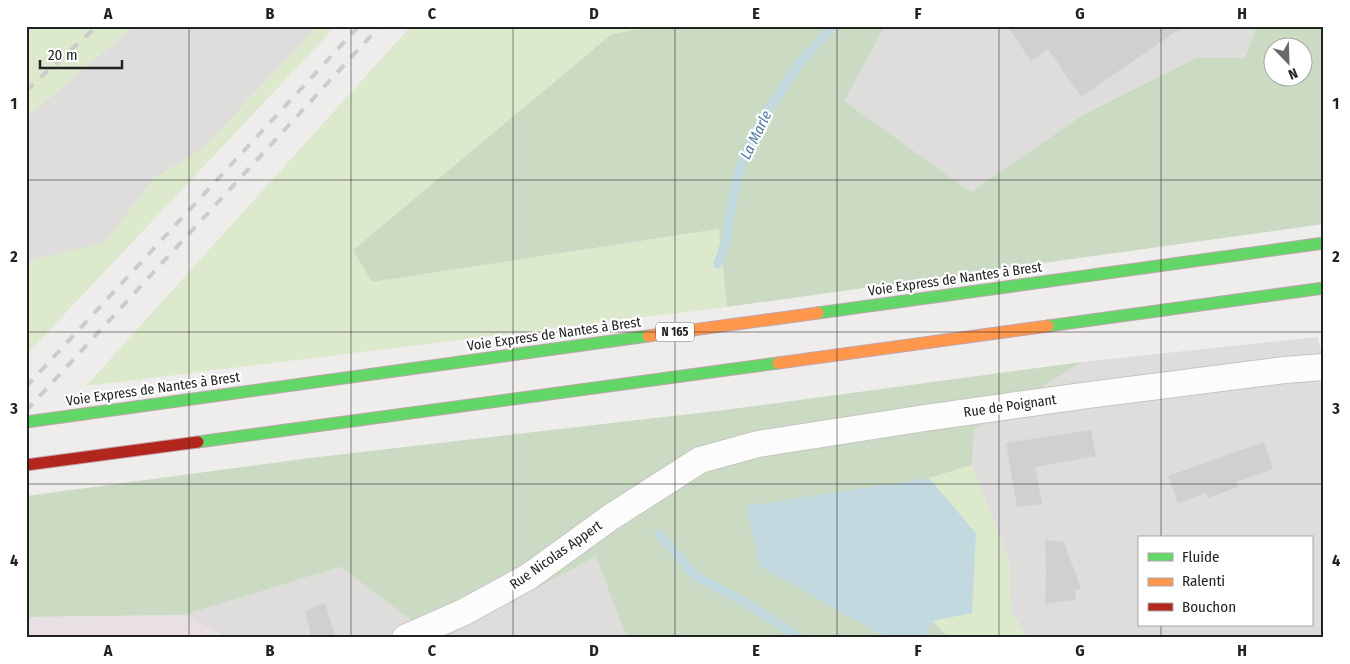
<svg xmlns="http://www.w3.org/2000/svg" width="1350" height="664" font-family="'Fira Sans Condensed',sans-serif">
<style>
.residential{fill:#dedddc;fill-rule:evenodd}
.industrial{fill:#e8e0e5}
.grass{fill:#dce9cd}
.forest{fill:#cbdbc3;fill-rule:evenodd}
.water{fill:#c2d9df}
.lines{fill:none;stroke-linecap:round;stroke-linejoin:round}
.stream{stroke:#c2d9df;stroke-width:9}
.building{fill:#d2d0ce}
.street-casing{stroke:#c5c4c3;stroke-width:28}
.fast-casing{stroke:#c1a4ad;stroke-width:13}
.slow-casing{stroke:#c1a4ad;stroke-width:13}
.jam-casing{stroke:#c1a4ad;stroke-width:13}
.street{stroke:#fdfcfc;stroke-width:26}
.fast{stroke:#63d668;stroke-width:11}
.slow{stroke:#ff974d;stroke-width:11}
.jam{stroke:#b3261e;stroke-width:11}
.rail{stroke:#ccc;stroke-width:4;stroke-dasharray:10 10;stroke-linecap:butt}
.grid{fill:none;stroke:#222;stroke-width:1;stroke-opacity:0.55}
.labels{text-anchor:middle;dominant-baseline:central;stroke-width:4.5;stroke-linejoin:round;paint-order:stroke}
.shield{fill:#fff;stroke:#646464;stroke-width:1}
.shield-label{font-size:12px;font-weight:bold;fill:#222}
.street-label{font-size:14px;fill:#222;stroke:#fff}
.water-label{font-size:15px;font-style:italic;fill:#527aa2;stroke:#fff}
.neatline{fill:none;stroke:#222;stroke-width:2}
.grid-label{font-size:16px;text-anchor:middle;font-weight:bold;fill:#222}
</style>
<rect width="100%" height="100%" fill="#efedeb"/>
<!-- residential -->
<g class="residential">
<path d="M 134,26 L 317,26 L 204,148 L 153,179 L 105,243 L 32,260 L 26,266 L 26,118 Z"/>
<path d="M 885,26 L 1256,26 L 1245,58 L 1196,58 L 1081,116 L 971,192 L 843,101 Z"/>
<path d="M 1317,337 L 1324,358 L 1324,638 L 1028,638 L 1011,611 L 1009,562 L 972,465 L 974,430 L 1082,362 ZM 1139,538 L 1311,538 L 1311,625 L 1139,625 Z"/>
<path d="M 597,555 L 627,638 L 445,638 Z"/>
<path d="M 340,567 L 435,638 L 228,638 L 184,615 Z"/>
</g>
<!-- industrial -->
<path class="industrial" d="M 184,615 L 228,638 L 26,638 L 26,617 Z"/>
<!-- grass -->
<g class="grass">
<path d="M 29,26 L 134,26 L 26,118 L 26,28 Z"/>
<path d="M 317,26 L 336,26 L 26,355 L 26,266 L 32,260 L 105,242 L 153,179 L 204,148 Z"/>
<path d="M 411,26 L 657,26 L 612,34 L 372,282 L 720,229 L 727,307 L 86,386 Z"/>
<path d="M 972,465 L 1009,562 L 1011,611 L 1028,638 L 950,638 L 932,621 L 976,533 L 929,478 Z"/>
</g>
<!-- forest -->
<g class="forest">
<path d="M 657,26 L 885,26 L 844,101 L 971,192 L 1081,116 L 1196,58 L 1245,58 L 1256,26 L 1324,26 L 1324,224 L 727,307 L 719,229 L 372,282 L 353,250 L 612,34 ZM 1272,48 L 1302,48 L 1302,78 L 1272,78 Z"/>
<path d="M 1082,362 L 974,430 L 972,465 L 929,478 L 761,566 L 886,638 L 627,638 L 596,556 L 445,638 L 435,638 L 340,567 L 184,615 L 26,617 L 26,496 L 310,458 L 724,410 Z"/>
<path d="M 932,621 L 950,638 L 925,638 Z"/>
</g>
<!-- water -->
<path class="water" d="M 929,478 L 976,533 L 972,613 L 932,621 L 925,638 L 886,638 L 760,566 L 746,506 Z"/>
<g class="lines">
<!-- stream -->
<g class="stream">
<path d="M 718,264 L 726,240 L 734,191 L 743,159 L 764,116 L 801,61 L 834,26"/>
<path d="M 659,534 L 695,576 L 752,606 L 799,638"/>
</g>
</g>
<!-- building -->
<g class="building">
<path d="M 1007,26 L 1184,26 L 1081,97 L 1048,49 L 1031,61 Z"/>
<path d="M 1091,430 L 1096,456 L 1035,467 L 1042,504 L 1017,507 L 1006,443 Z"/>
<path d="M 1264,442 L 1273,469 L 1236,482 L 1238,487 L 1208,498 L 1206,493 L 1178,503 L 1168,476 Z"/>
<path d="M 1045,540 L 1064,542 L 1081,589 L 1075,590 L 1076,600 L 1045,604 L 1046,569 Z"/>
<path d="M 325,603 L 336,638 L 312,638 L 305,611 Z"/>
</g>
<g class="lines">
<!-- street casing -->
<g class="street-casing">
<path id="street" d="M 405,638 L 464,612 L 528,577 L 611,517 L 700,460 L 758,444 L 925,418 L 1089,395 L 1284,370 L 1324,367"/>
</g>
<!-- fast casing -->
<g class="fast-casing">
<g id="fast">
<path d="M 818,313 L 1324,243"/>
<path d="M 1048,326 L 1324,288"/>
<path d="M 26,422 L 648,336"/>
<path d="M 198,442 L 778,363"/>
</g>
</g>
<!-- slow casing -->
<g class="slow-casing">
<g id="slow">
<path d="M 648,336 L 818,313"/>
<path d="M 778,363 L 1048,326"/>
</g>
</g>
<!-- jam casing -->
<g class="jam-casing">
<path id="jam" d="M 26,465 L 198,442"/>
</g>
<!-- street -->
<use href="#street" class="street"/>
<!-- fast -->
<use href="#fast" class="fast"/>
<!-- slow -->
<use href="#slow" class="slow"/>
<!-- jam -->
<use href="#jam" class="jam"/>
<!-- rail -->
<g class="rail">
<path d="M 26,91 L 97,26"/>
<path d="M 26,387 L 359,26"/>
<path d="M 26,411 L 380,26"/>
</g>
</g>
<!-- grid -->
<path class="grid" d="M 189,26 L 189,638M 351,26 L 351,638M 513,26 L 513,638M 675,26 L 675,638M 837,26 L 837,638M 999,26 L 999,638M 1161,26 L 1161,538M 26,180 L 1324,180M 26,332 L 1324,332M 26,484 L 1324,484M 1161,625 L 1161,638"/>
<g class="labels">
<!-- shield labels -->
<rect class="shield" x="656" y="322.5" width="38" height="19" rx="4"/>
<g class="shield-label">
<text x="675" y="332">N 165</text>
</g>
<!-- street labels -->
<g class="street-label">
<text transform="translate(955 279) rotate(-8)">Voie Express de Nantes à Brest</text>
<text transform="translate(554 334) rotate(-8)">Voie Express de Nantes à Brest</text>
<text transform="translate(153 389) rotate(-8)">Voie Express de Nantes à Brest</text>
<text transform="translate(1010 406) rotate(-8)">Rue de Poignant</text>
<text transform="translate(556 555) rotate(-35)">Rue Nicolas Appert</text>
</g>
<!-- water labels -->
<g class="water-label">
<text transform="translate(756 135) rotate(-64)">La Marle</text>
</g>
</g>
<!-- border -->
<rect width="1350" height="664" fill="none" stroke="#ffffff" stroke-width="55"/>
<!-- legend -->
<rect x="1138" y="536" width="175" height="90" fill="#ffffff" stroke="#a7a7a7"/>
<rect x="1148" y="553" width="25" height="8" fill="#63d668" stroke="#a7a7a7"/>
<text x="1182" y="562" font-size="15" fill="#222222">Fluide</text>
<rect x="1148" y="578" width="25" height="8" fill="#ff974d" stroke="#a7a7a7"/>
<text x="1182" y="586" font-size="15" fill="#222222">Ralenti</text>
<rect x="1148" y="603" width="25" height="8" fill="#b3261e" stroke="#a7a7a7"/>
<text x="1182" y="612" font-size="15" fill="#222222">Bouchon</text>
<!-- north arrow -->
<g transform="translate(1288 62) rotate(157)"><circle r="24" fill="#ffffff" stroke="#a7a7a7"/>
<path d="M0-4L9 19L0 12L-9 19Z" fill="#6a6968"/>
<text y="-8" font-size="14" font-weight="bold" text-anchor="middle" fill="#222222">N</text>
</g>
<!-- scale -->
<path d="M40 60v8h82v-8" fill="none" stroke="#222222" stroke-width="2.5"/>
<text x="48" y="60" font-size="15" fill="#222222" stroke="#ffffff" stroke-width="4" paint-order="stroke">20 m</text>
<rect x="28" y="28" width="1294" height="608" class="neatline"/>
<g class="grid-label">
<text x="108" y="19">A</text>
<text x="270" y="19">B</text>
<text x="432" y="19">C</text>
<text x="594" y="19">D</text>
<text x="756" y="19">E</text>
<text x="918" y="19">F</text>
<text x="1080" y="19">G</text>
<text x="1242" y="19">H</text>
<text x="14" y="109">1</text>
<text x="1336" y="109">1</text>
<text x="14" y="262">2</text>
<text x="1336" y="262">2</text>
<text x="14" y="414">3</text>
<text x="1336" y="414">3</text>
<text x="14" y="566">4</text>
<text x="1336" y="566">4</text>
<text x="108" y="656">A</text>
<text x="270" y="656">B</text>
<text x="432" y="656">C</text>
<text x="594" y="656">D</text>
<text x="756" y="656">E</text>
<text x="918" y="656">F</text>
<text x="1080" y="656">G</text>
<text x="1242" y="656">H</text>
</g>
</svg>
